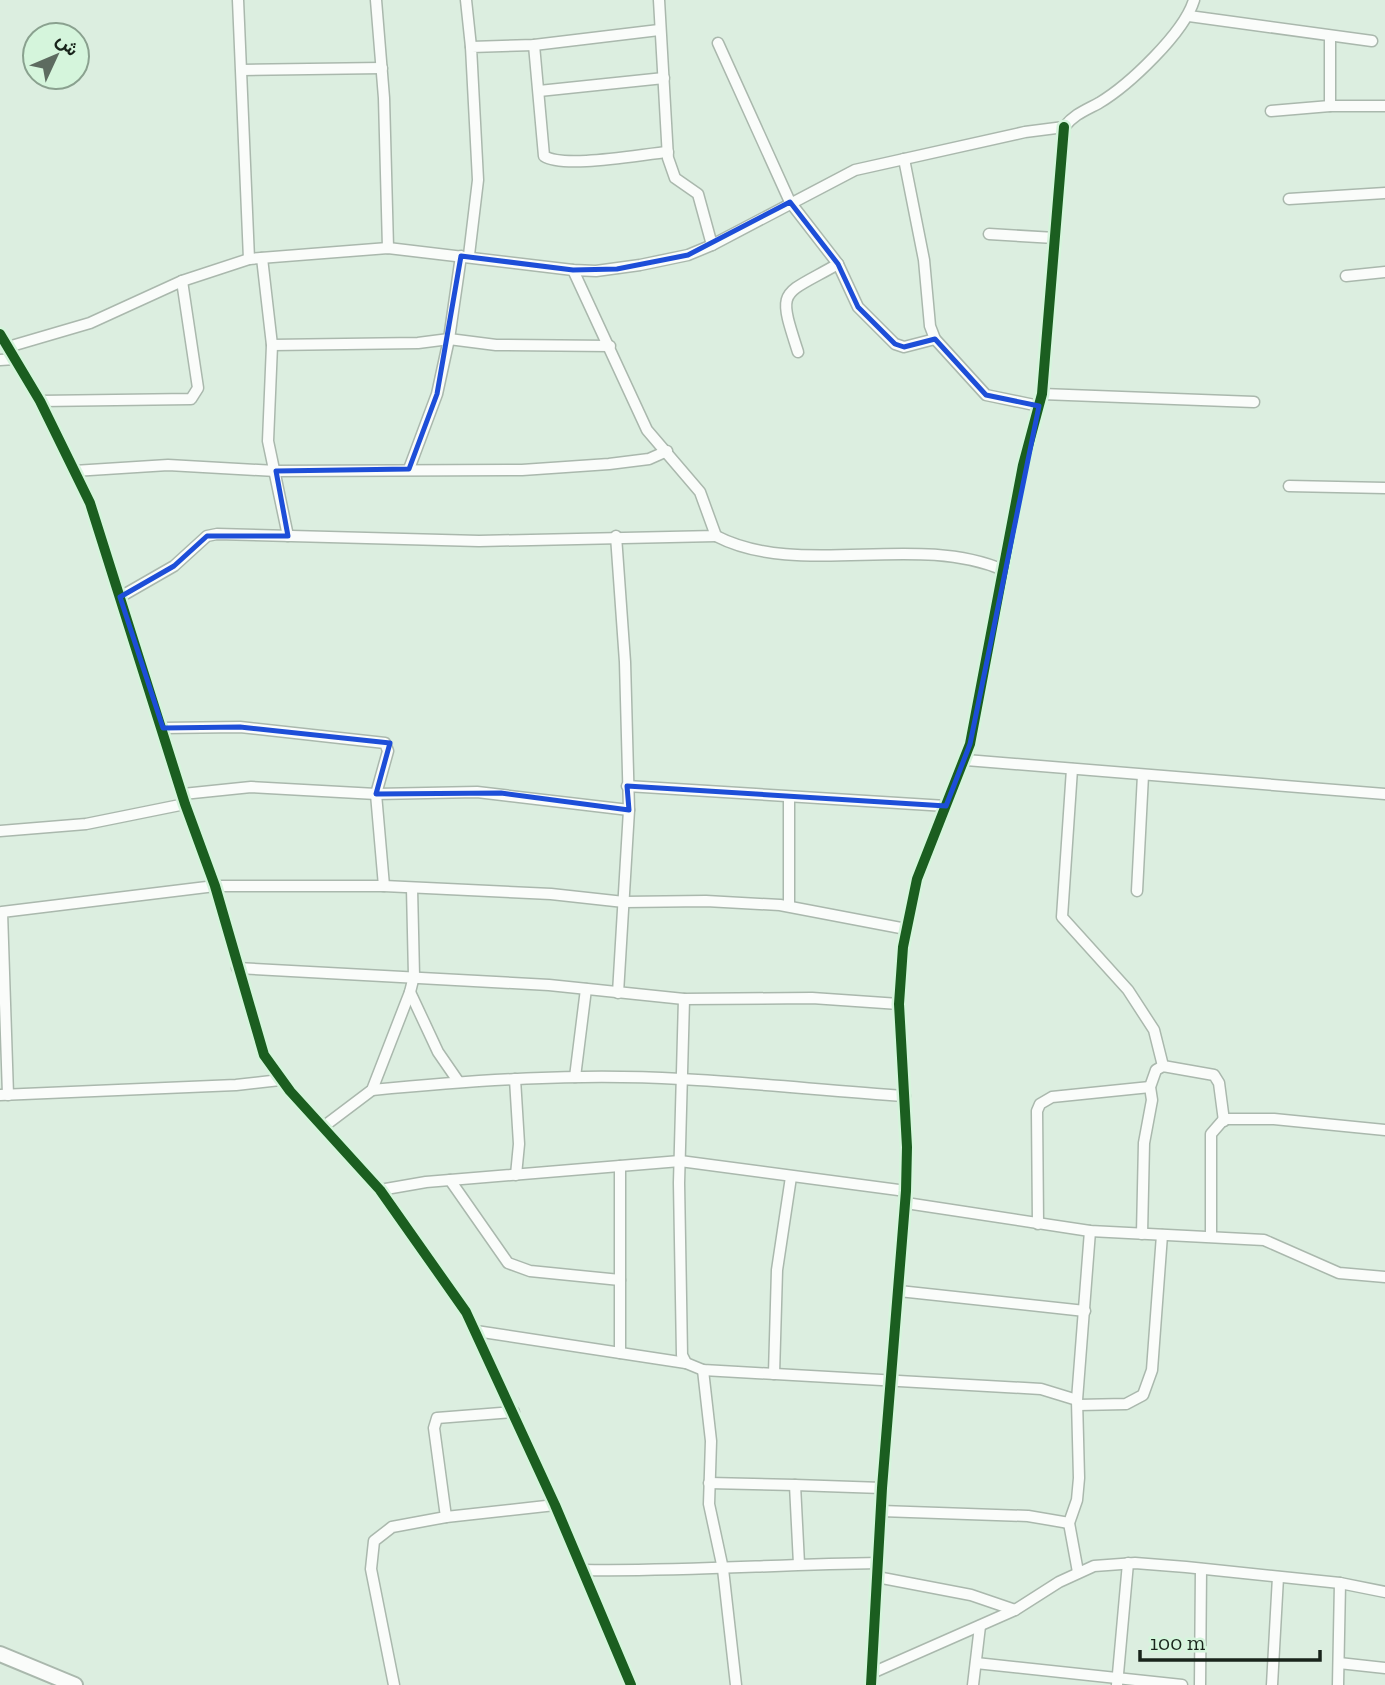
<svg xmlns="http://www.w3.org/2000/svg" width="1385" height="1685" font-family="'Zilla Slab',Vazirmatn,serif">
<style>
.lines{fill:none;stroke-linecap:round;stroke-linejoin:round}
.minor-casing{stroke:#aab8ad;stroke-width:13}
.secondary-casing{stroke:#aab8ad;stroke-width:18}
.minor{stroke:#fafcfa;stroke-width:10}
.secondary{stroke:#fafcfa;stroke-width:14}
.cycleway-casing{stroke:#d5f5dc;stroke-width:15}
.cycleway{stroke:#1b5e20;stroke-width:10}
.marked{fill:none;stroke:#1d4ed8;stroke-width:5;stroke-linejoin:round}
</style>
<rect width="100%" height="100%" fill="#dceee0"/>
<g class="lines">
<!-- minor casing -->
<g class="minor-casing">
<g id="minor">
<path d="M 238,0 L 249,259"/>
<path d="M 376,0 L 384,98 L 388,248"/>
<path d="M 466,0 L 471,47"/>
<path d="M 659,0 L 668,158 L 675,178 L 698,194 L 712,245"/>
<path d="M 1189,16 L 1372,41"/>
<path d="M 1330,36 L 1330,106"/>
<path d="M 718,43 L 790,202 L 838,264 L 858,307 L 895,344 L 904,347 L 935,339"/>
<path d="M 534,45 L 544,156 C 564,169 642,154 668,152"/>
<path d="M 242,70 L 382,68"/>
<path d="M 539,91 L 664,78"/>
<path d="M 1271,111 L 1330,106 L 1385,106"/>
<path d="M 904,159 L 924,260 L 930,326 L 935,339 L 986,395 L 1039,406"/>
<path d="M 1289,199 L 1385,193"/>
<path d="M 989,234 L 1055,238"/>
<path d="M 469,255 L 478,180 L 471,47 L 534,45 L 659,30"/>
<path d="M 262,258 L 272,345 L 268,441 L 288,536"/>
<path d="M 1346,276 L 1385,272"/>
<path d="M 0,334 L 40,401 L 90,503 L 185,804 L 215,886 L 264,1055 L 290,1091 L 380,1190 L 466,1312 L 555,1505 L 631,1685"/>
<path d="M 272,345 L 418,343 L 449,339 L 496,345 L 610,346"/>
<path d="M 8,347 L 90,323 L 182,281 L 249,259 L 388,248 L 573,270 L 596,271 L 640,265 L 688,255 L 712,245 L 855,170 L 1025,132 L 1064,127 C 1075,114 1084,111 1099,103 C 1129,85 1184,33 1194,0"/>
<path d="M 798,352 C 777,287 780,297 838,264"/>
<path d="M 0,360 L 15,359"/>
<path d="M 1042,394 L 1254,402"/>
<path d="M 40,401 L 191,399 L 198,388 L 182,281"/>
<path d="M 409,469 L 437,394 L 449,339 L 461,256"/>
<path d="M 74,471 L 168,465 L 276,471 L 522,470 L 609,464 L 649,459 L 667,451"/>
<path d="M 1289,486 L 1385,488"/>
<path d="M 616,536 L 625,662 L 629,810 L 618,993"/>
<path d="M 716,536 C 799,579 915,532 1003,570"/>
<path d="M 120,597 L 174,566 L 207,536 L 217,534 L 479,541 L 716,536 L 700,492 L 647,430 L 573,270"/>
<path d="M 163,728 L 240,727 L 385,743 L 388,751 L 376,794 L 384,886"/>
<path d="M 966,760 L 1385,794"/>
<path d="M 1072,769 L 1062,917 L 1128,990 L 1154,1030 L 1163,1066"/>
<path d="M 627,786 L 946,806"/>
<path d="M 183,794 L 251,787 L 376,794 L 477,792 L 629,810"/>
<path d="M 0,831 L 86,824 L 185,804"/>
<path d="M 1137,891 L 1143,775"/>
<path d="M 789,906 L 789,798"/>
<path d="M 237,968 L 549,985 L 684,999 L 812,998 L 899,1004"/>
<path d="M 410,992 L 438,1052 L 458,1081"/>
<path d="M 684,999 L 679,1183 L 682,1355 L 686,1363 L 703,1370 L 1041,1389 L 1077,1400"/>
<path d="M 575,1077 L 586,989"/>
<path d="M 515,1079 L 519,1144 L 516,1175"/>
<path d="M 372,1090 C 475,1080 578,1073 681,1079 C 756,1083 830,1091 905,1096"/>
<path d="M 0,1095 L 236,1085 L 280,1080"/>
<path d="M 8,1095 L 2,912 L 215,886 L 384,886 L 551,894 L 624,902 L 706,901 L 780,905 L 906,929"/>
<path d="M 323,1127 L 372,1090 L 410,992 L 414,976 L 412,888"/>
<path d="M 450,1180 L 508,1263 L 530,1271 L 620,1280"/>
<path d="M 380,1190 L 426,1182 L 680,1161 L 906,1191"/>
<path d="M 906,1203 L 1090,1231 L 1264,1240 L 1339,1273 L 1385,1277"/>
<path d="M 1038,1224 L 1037,1111 L 1040,1104 L 1052,1097 L 1150,1087"/>
<path d="M 1142,1234 L 1144,1143 L 1152,1100 L 1150,1087 L 1156,1070 L 1163,1066 L 1214,1075 L 1219,1083 L 1224,1121"/>
<path d="M 1211,1236 L 1211,1134 L 1224,1119 L 1274,1119 L 1385,1130"/>
<path d="M 899,1291 L 1085,1311"/>
<path d="M 476,1331 L 686,1363"/>
<path d="M 620,1353 L 620,1166"/>
<path d="M 703,1370 L 711,1441 L 709,1504 L 723,1569 L 736,1685"/>
<path d="M 774,1374 L 777,1270 L 791,1177"/>
<path d="M 1078,1405 L 1126,1404 L 1143,1395 L 1152,1370 L 1162,1235"/>
<path d="M 709,1483 L 795,1485"/>
<path d="M 881,1511 L 1028,1516 L 1069,1523"/>
<path d="M 446,1517 L 555,1505"/>
<path d="M 799,1564 L 795,1485 L 882,1488"/>
<path d="M 582,1570 C 681,1572 779,1564 878,1563"/>
<path d="M 1078,1572 L 1069,1523 L 1077,1500 L 1079,1478 L 1077,1400 L 1090,1231"/>
<path d="M 877,1577 L 971,1595 L 1015,1610"/>
<path d="M 976,1663 L 1182,1685"/>
<path d="M 1339,1663 L 1385,1668"/>
<path d="M 872,1673 L 1015,1610 L 1059,1582 L 1094,1566 L 1135,1563 L 1186,1567 L 1340,1583 L 1385,1592"/>
<path d="M 394,1685 L 371,1569 L 374,1541 L 392,1527 L 446,1517 L 434,1428 L 437,1418 L 514,1412"/>
<path d="M 871,1685 L 882,1488 L 906,1191 L 907,1147 L 899,1004 L 903,947 L 917,879 L 970,744 L 1023,465 L 1042,394 L 1064,127"/>
<path d="M 973,1685 L 980,1626"/>
<path d="M 1117,1685 L 1128,1563"/>
<path d="M 1200,1685 L 1201,1569"/>
<path d="M 1272,1685 L 1278,1577"/>
<path d="M 1338,1685 L 1340,1583"/>
</g>
</g>
<!-- secondary casing -->
<g class="secondary-casing">
<path id="secondary" d="M 0,1654 L 75,1685"/>
</g>
<!-- minor -->
<use href="#minor" class="minor"/>
<!-- secondary -->
<use href="#secondary" class="secondary"/>
<!-- cycleway casing -->
<g class="cycleway-casing">
<g id="cycleway">
<path d="M 0,334 L 40,401 L 90,503 L 185,804 L 215,886 L 264,1055 L 290,1091 L 380,1190 L 466,1312 L 555,1505 L 631,1685"/>
<path d="M 871,1685 L 882,1488 L 906,1191 L 907,1147 L 899,1004 L 903,947 L 917,879 L 970,744 L 1023,465 L 1042,394 L 1064,127"/>
</g>
</g>
<!-- cycleway -->
<use href="#cycleway" class="cycleway"/>
</g>
<!-- marked area -->
<path class="marked" d="M 790,202 L 838,264 L 858,307 L 895,344 L 904,347 L 935,339 L 986,395 L 1039,406 L 970,744 L 946,806 L 627,786 L 629,810 L 501,793 L 376,794 L 390,743 L 240,727 L 163,728 L 120,597 L 174,566 L 207,536 L 288,536 L 276,471 L 409,469 L 437,394 L 461,256 L 573,270 L 617,269 L 688,255 Z"/>
<!-- north arrow -->
<g transform="translate(56 56) rotate(46)"><circle r="33" fill="#d5f5dc" stroke="#8aa18f" stroke-width="2"/>
<path d="M0-5L12 26L0 18L-12 26Z" fill="#5d6b60"/>
<text y="-10" font-size="19" font-weight="bold" text-anchor="middle" fill="#19241b">ش</text>
</g>
<!-- scale -->
<path d="M1140 1650v10h180v-10" fill="none" stroke="#19241b" stroke-width="3.5"/>
<text x="1150" y="1650" font-size="21" fill="#19241b" stroke="#d5f5dc" stroke-width="5" paint-order="stroke">100 m</text>
</svg>
